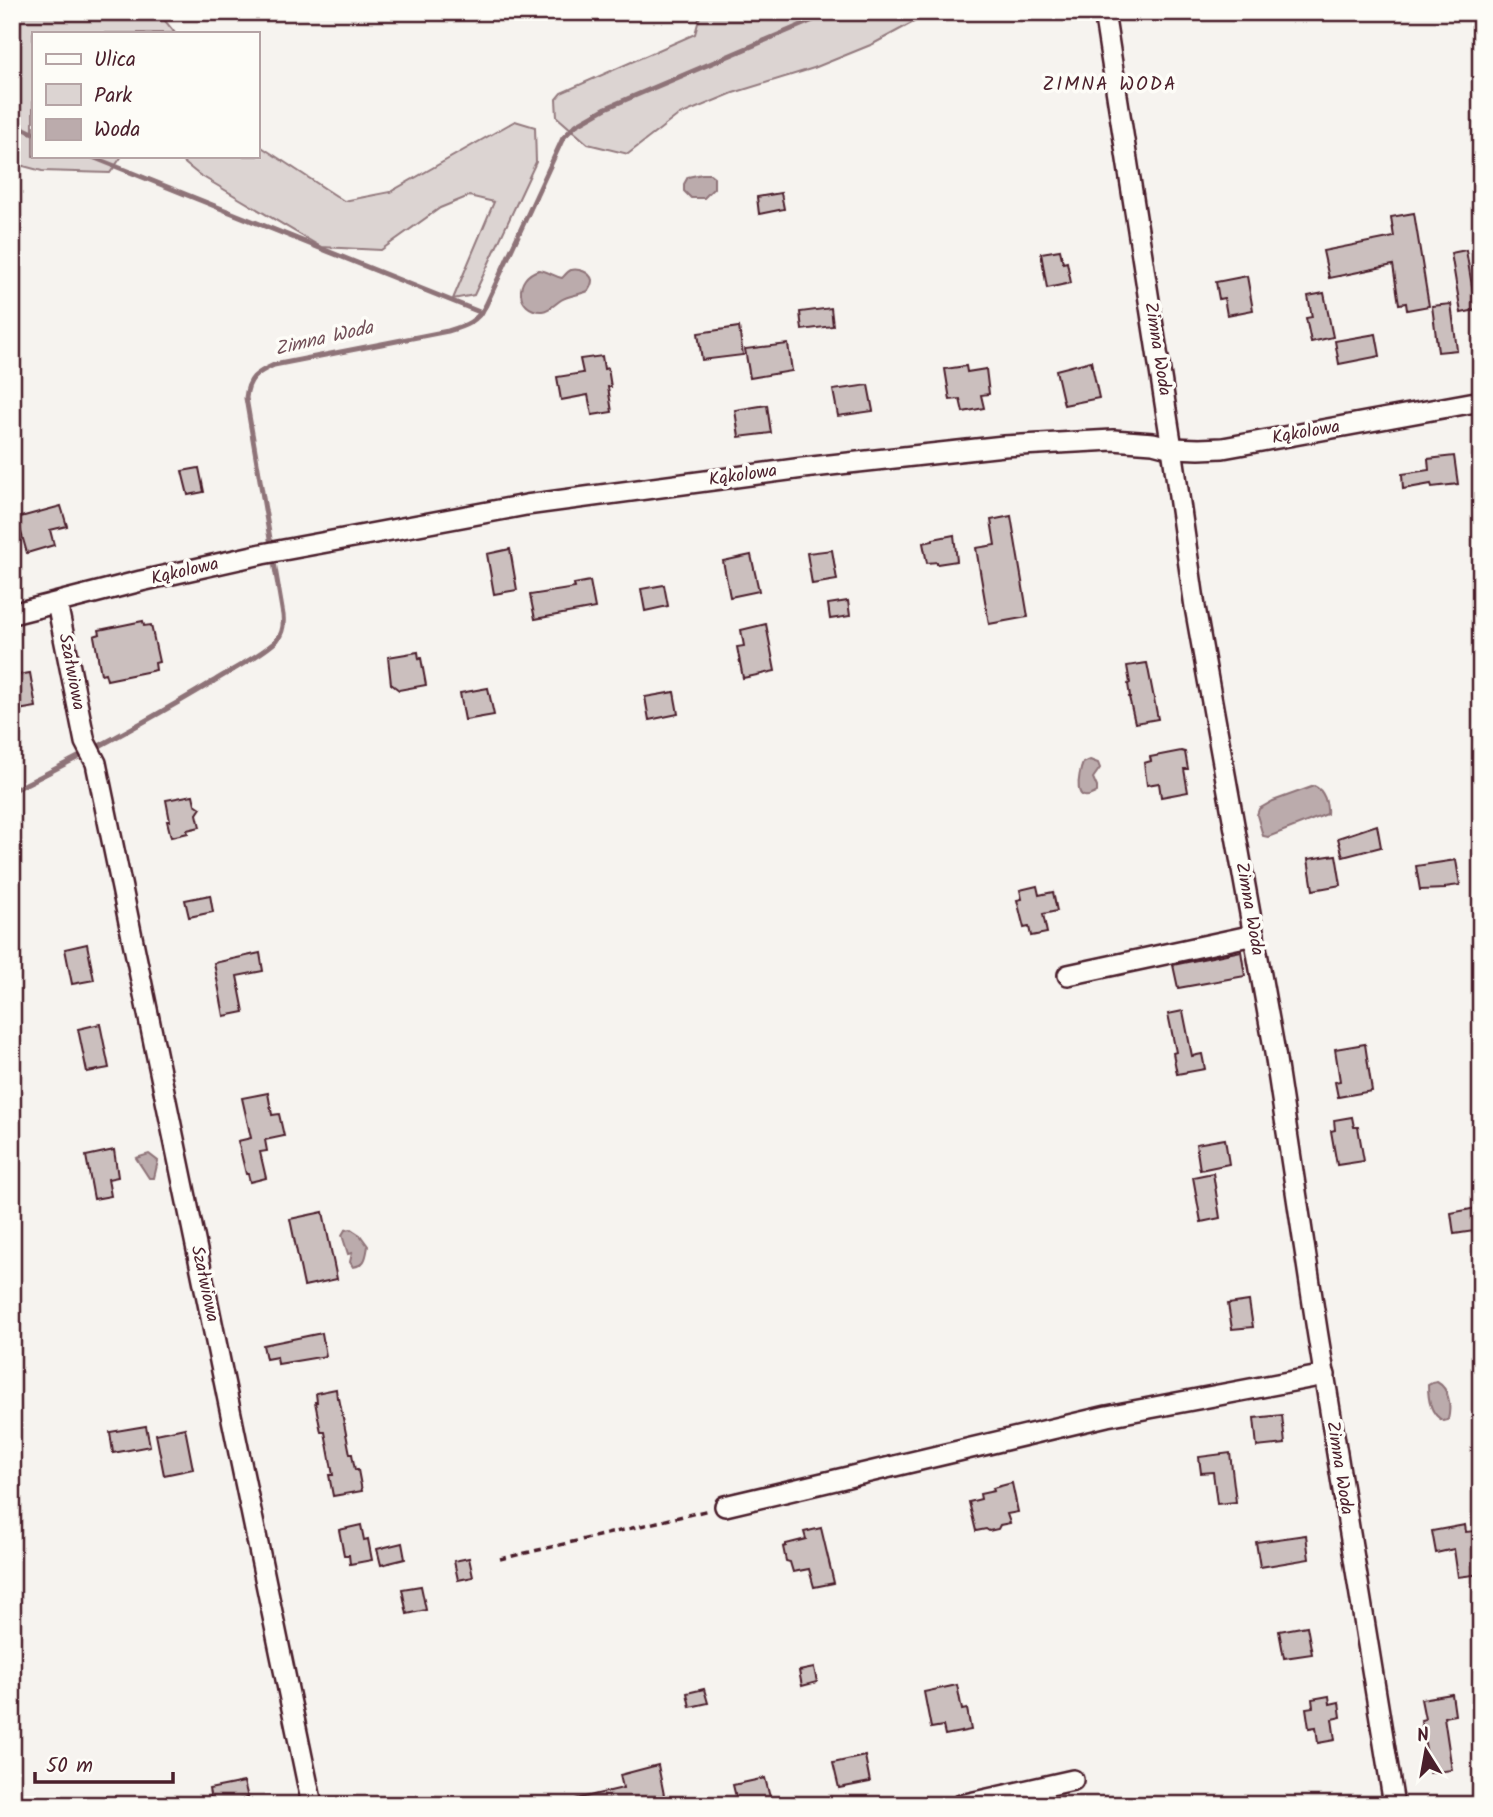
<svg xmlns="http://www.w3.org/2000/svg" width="1493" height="1817" font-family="Kalam,sans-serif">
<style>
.green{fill:#dcd4d2;stroke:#937a7e;stroke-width:2}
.water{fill:#bbabac;stroke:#8e7378;stroke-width:2}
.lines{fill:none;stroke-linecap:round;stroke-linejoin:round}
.stream{stroke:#8e7378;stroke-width:5}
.building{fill:#cbbfbe;stroke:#4a1f2b;stroke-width:2}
.minor-casing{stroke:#4a1f2b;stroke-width:24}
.path{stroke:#4a1f2b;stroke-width:3.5;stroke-dasharray:7 5;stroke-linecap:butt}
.minor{stroke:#fdfcf7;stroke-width:19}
.labels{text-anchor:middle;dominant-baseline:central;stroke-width:7;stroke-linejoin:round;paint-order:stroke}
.street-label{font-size:18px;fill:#4a1f2b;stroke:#fdfcf7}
.neighbourhood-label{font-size:19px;letter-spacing:2px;fill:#4a1f2b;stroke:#fdfcf7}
.water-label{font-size:19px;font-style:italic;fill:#725058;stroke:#fdfcf7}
</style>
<rect width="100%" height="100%" fill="#f6f3ef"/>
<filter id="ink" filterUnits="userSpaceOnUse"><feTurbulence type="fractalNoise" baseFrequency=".0143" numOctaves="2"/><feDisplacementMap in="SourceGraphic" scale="14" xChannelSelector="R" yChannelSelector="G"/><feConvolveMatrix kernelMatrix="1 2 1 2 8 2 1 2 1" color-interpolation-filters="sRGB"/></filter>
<g filter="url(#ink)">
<!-- green -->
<g class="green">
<path d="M 12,12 L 158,12 L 175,33 L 33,33 L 33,156 L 122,156 L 110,173 L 42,171 L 12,163 Z"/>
<path d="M 701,12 L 932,12 L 873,44 L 814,68 L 733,93 L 677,116 L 628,154 L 588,144 L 557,117 L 556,99 L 561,93 L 695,34 Z"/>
<path d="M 515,121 L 535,127 L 536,162 L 474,295 L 453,299 L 494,202 L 469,196 L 440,208 L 381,250 L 321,247 L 198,174 L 176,156 L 257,156 L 257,144 L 344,201 L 390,192 Z"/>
</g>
<!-- water -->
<g class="water">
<path d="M 702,174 L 710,174 L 714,177 L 714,188 L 704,198 L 691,198 L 684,191 L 684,184 L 688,177 Z"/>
<path d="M 539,270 C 548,271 553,276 562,278 C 564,276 568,271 571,270 C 578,268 590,272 592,280 C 592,284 590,288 588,291 C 579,295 569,295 561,300 C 555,304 549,311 542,311 C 516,312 513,277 539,270 Z"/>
<path d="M 1090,760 L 1098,763 L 1100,768 L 1093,778 L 1097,787 L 1097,792 C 1072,808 1078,775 1083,763 Z"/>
<path d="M 1314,786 C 1324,790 1328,804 1327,814 L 1268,837 L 1263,836 L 1257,815 L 1259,809 L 1273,801 Z"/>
<path d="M 149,1154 L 158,1161 L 154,1178 L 149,1178 L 136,1158 Z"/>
<path d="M 351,1229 L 360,1235 L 368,1246 C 366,1257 366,1265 353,1267 L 350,1262 L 352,1253 L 348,1254 L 342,1235 L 345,1230 Z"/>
<path d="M 1437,1382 C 1450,1389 1451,1407 1448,1420 L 1444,1421 C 1430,1415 1428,1399 1428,1385 L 1432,1383 Z"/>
</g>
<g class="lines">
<!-- stream -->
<g class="stream">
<path d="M 12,123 L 33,133"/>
<path d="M 90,156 L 482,313"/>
<path d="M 12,791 C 82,756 148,721 214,681 C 231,670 264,654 277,640 C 283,633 284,624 283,615 L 246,398 C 248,378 256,373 274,365 L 448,331 C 465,326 477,322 486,305 L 563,138 L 576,125 L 606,108 L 832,12"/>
</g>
</g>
<!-- building -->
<g class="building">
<path d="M 781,193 L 784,209 L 759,214 L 757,197 Z"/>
<path d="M 1414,213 L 1429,306 L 1407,310 L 1406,303 L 1399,304 L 1393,265 L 1329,278 L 1323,251 L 1394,237 L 1391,217 Z"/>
<path d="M 1060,250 L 1063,263 L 1067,262 L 1071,283 L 1047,288 L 1041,253 Z"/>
<path d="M 1466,250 L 1476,310 L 1461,313 L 1451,253 Z"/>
<path d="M 1247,276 L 1253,310 L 1227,315 L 1224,298 L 1219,299 L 1216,282 Z"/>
<path d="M 1324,293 L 1333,337 L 1311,342 L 1306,318 L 1312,317 L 1308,296 Z"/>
<path d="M 1451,304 L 1457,350 L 1438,352 L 1432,306 Z"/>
<path d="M 831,308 L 833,326 L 802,330 L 800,312 Z"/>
<path d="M 739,327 L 743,355 L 702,360 L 698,333 Z"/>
<path d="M 1376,334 L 1380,356 L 1339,364 L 1335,341 Z"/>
<path d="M 788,344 L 792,371 L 750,378 L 745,349 Z"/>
<path d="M 602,356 L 604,369 L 608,368 L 611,387 L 608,387 L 612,412 L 592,415 L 588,395 L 561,400 L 557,377 L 583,373 L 580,359 Z"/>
<path d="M 1091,361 L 1099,398 L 1064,405 L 1056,370 Z"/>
<path d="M 966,366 L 967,372 L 986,369 L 989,394 L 981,395 L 984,408 L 963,412 L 960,399 L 950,400 L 945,369 Z"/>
<path d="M 868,385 L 873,411 L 838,416 L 833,390 Z"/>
<path d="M 767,405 L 771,433 L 739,437 L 735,410 Z"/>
<path d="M 1454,456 L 1458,484 L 1432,487 L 1431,484 L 1403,489 L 1402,474 L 1429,470 L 1428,459 Z"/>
<path d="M 199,468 L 204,492 L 188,495 L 182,471 Z"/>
<path d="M 61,506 L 67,526 L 50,530 L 54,545 L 27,553 L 17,518 Z"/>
<path d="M 1011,516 L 1028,617 L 989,624 L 976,548 L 995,545 L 991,520 Z"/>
<path d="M 954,535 L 957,561 L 937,564 L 937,562 L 927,563 L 923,543 L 933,541 L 933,539 Z"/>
<path d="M 510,549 L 517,590 L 494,594 L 487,554 Z"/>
<path d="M 832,550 L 837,580 L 812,584 L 807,553 Z"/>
<path d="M 751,555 L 759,591 L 730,597 L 723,561 Z"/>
<path d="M 590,581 L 595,608 L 535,619 L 530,595 L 575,588 L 574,584 Z"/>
<path d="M 664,585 L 668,606 L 645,611 L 641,589 Z"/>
<path d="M 848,601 L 850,616 L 830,619 L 828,604 Z"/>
<path d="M 143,621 L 144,626 L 151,625 L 159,662 L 155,663 L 156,670 L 107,680 L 105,673 L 101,674 L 94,636 L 100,634 L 99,630 Z"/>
<path d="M 766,624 L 775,671 L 743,678 L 737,647 L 744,646 L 741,630 Z"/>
<path d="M 418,652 L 419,659 L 421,658 L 426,685 L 399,690 L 391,684 L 388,657 Z"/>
<path d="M 1147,663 L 1158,719 L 1135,723 L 1129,697 L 1130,697 L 1128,684 L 1130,683 L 1127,666 Z"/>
<path d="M 30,673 L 36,707 L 12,711 L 12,676 Z"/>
<path d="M 488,688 L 494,715 L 465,720 L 460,693 Z"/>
<path d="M 674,692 L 678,714 L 649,720 L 645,697 Z"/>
<path d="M 1181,751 L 1185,752 L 1188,769 L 1184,769 L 1188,792 L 1161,797 L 1159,783 L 1147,785 L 1144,763 L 1151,761 L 1150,757 Z"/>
<path d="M 193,795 L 195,804 L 201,808 L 197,814 L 200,827 L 187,830 L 188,833 L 171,837 L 167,821 L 170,821 L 166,800 Z"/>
<path d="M 1377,825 L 1381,847 L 1343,857 L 1338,838 Z"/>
<path d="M 1336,855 L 1341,885 L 1313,890 L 1308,859 Z"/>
<path d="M 1456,860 L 1460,885 L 1445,887 L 1445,889 L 1420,890 L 1416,866 Z"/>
<path d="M 1037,886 L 1039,895 L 1053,892 L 1057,911 L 1043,914 L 1047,933 L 1031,936 L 1029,927 L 1024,928 L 1017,900 L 1022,899 L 1020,890 Z"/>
<path d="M 210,895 L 213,912 L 189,917 L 185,900 Z"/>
<path d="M 87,944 L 94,980 L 72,984 L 65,949 Z"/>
<path d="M 1241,951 L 1245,976 L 1178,988 L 1173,965 Z"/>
<path d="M 260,953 L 263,971 L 237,976 L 244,1012 L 224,1016 L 214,963 Z"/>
<path d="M 1183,1011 L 1192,1056 L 1202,1054 L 1205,1069 L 1177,1074 L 1173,1053 L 1176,1052 L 1168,1014 Z"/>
<path d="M 100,1024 L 109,1068 L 87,1072 L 78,1029 Z"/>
<path d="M 1365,1044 L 1372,1091 L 1338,1097 L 1335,1082 L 1340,1081 L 1335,1049 Z"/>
<path d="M 268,1093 L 272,1115 L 279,1114 L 284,1136 L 265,1140 L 267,1151 L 260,1152 L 266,1178 L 250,1182 L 248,1174 L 246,1174 L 238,1141 L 251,1138 L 242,1098 Z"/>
<path d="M 1352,1117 L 1354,1127 L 1358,1127 L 1364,1161 L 1337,1165 L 1331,1131 L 1335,1130 L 1334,1120 Z"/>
<path d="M 1225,1139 L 1229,1164 L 1200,1170 L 1196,1144 Z"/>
<path d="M 114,1150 L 118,1177 L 108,1179 L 111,1196 L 94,1199 L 86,1156 Z"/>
<path d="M 1213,1173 L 1220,1218 L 1201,1222 L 1193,1177 Z"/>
<path d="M 1481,1207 L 1481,1230 L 1454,1234 L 1451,1213 Z"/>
<path d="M 323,1212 L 337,1279 L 304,1286 L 290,1219 Z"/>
<path d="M 1249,1301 L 1253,1327 L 1232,1329 L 1228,1304 Z"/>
<path d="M 322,1333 L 326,1356 L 278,1364 L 277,1357 L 266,1359 L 263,1345 Z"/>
<path d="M 336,1389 L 337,1398 L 339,1398 L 350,1454 L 352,1454 L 355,1470 L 358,1470 L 362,1491 L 333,1496 L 329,1475 L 333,1475 L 325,1432 L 321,1432 L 315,1402 L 317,1402 L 316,1393 Z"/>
<path d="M 1282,1415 L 1285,1444 L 1257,1447 L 1254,1418 Z"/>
<path d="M 146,1426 L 150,1446 L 113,1453 L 110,1432 Z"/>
<path d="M 185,1428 L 193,1469 L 164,1475 L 156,1434 Z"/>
<path d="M 1230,1453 L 1236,1502 L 1217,1504 L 1213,1472 L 1201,1473 L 1199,1457 Z"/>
<path d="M 1012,1483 L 1018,1512 L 1007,1514 L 1010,1523 L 1000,1525 L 998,1529 L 989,1531 L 986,1529 L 976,1531 L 969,1502 L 981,1499 L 980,1494 L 994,1491 L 993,1488 Z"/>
<path d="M 361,1525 L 364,1540 L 368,1539 L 372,1560 L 350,1564 L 349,1555 L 344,1555 L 339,1530 Z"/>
<path d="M 1465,1525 L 1466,1532 L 1475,1531 L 1481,1532 L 1481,1574 L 1458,1577 L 1454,1549 L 1436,1553 L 1432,1531 Z"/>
<path d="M 821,1528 L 834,1583 L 814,1587 L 809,1569 L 793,1572 L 790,1562 L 786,1561 L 783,1547 L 786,1546 L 786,1544 L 806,1539 L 804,1532 Z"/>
<path d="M 1306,1535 L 1309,1559 L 1260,1567 L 1256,1542 Z"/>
<path d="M 402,1543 L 405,1559 L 381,1565 L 377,1549 Z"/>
<path d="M 469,1558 L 473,1577 L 458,1580 L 454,1561 Z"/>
<path d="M 421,1586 L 426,1610 L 407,1614 L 402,1589 Z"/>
<path d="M 1307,1626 L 1312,1654 L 1284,1658 L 1279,1631 Z"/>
<path d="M 814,1668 L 817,1682 L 802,1686 L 799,1671 Z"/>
<path d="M 957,1685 L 962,1710 L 967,1709 L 971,1730 L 945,1735 L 943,1726 L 931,1728 L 924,1692 Z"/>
<path d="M 704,1689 L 708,1703 L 690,1707 L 687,1693 Z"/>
<path d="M 1452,1694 L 1455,1715 L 1444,1717 L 1452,1770 L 1430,1773 L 1421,1720 L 1425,1719 L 1421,1699 Z"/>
<path d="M 1329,1696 L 1330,1704 L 1339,1702 L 1341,1717 L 1332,1719 L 1335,1740 L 1318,1743 L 1316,1727 L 1309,1728 L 1306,1708 L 1313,1707 L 1312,1699 Z"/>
<path d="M 865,1756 L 870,1782 L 839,1788 L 833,1763 Z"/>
<path d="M 658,1765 L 666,1805 L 577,1805 L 576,1799 L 623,1788 L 620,1775 Z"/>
<path d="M 765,1778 L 772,1805 L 738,1805 L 733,1785 Z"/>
<path d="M 244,1782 L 248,1798 L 212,1805 L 209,1789 Z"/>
</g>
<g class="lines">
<!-- minor casing -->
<g class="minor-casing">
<g id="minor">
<path d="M 1104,12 L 1172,448 L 1195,607 L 1275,1053 L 1317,1330 L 1394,1805"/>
<path d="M 57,603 L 85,742 L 96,763 L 312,1805"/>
<path d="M 12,614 L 141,581 L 262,554 L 526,505 L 803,468 L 1004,446 L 1113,440 L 1153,443 L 1172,448 L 1199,449 L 1223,448 L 1481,401"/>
<path d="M 1068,975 L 1254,935"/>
<path d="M 725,1506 L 1107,1416 L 1325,1375"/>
<path d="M 961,1805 L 1073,1780"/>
</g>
</g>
<!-- path -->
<path class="path" d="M 500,1559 L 709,1510"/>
<!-- minor -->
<use href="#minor" class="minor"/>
</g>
</g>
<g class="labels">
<!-- street labels -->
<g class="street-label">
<text transform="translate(1157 349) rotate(81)">Zimna Woda</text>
<text transform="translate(1306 433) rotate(-10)">Kąkolowa</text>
<text transform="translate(743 476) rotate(-8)">Kąkolowa</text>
<text transform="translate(185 572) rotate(-13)">Kąkolowa</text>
<text transform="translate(71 672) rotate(79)">Szałwiowa</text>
<text transform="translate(1249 909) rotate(80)">Zimna Woda</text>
<text transform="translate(204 1284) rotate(78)">Szałwiowa</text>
<text transform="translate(1339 1468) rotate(81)">Zimna Woda</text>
</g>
<!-- neighbourhood labels -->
<g class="neighbourhood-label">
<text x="1110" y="85">ZIMNA WODA</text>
</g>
<!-- water labels -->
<g class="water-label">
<text transform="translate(324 339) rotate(-13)">Zimna Woda</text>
</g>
</g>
<!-- margin -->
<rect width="1493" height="1817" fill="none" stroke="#fdfcf7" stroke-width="42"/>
<rect x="21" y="21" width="1451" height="1775" fill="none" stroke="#4a1f2b" stroke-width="2.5" filter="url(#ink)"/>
<!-- legend -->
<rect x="32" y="32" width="228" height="126" fill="#fdfcf7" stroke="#b5a4a5" stroke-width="2"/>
<rect x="46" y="54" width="35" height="10" fill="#fdfcf7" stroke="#b5a4a5" stroke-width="2"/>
<text x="94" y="66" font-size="21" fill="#4a1f2b">Ulica</text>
<rect x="46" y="84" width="35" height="21" fill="#dcd4d2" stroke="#b5a4a5" stroke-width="2"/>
<text x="94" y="102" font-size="21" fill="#4a1f2b">Park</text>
<rect x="46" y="119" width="35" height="21" fill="#bbabac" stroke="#b5a4a5" stroke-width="2"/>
<text x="94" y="136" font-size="21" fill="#4a1f2b">Woda</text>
<!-- north arrow -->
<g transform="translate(1426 1751) rotate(349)" stroke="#fdfcf7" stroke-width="5" paint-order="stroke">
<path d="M0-5L12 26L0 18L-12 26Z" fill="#4a1f2b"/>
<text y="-10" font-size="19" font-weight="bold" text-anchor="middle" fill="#4a1f2b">N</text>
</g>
<!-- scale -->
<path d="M35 1772v10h138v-10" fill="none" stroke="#4a1f2b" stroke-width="3.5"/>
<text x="46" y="1772" font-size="21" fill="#4a1f2b" stroke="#fdfcf7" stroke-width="5" paint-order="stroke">50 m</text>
</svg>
